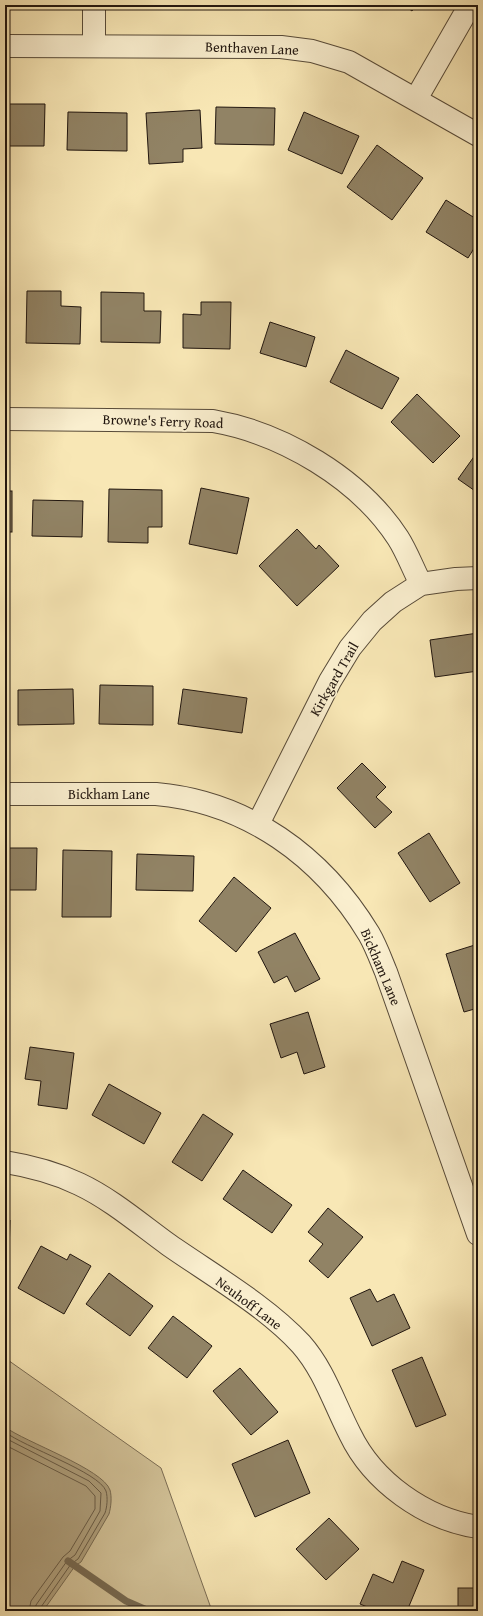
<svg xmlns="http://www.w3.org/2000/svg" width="483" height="1616" font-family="'Gentium Book Plus',serif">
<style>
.green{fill:#d3c399;stroke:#7a6c54}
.water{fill:#afa07d;stroke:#766951}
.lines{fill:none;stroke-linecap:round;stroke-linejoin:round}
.shore{stroke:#685b46;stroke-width:1}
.stream{stroke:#766951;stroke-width:7}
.building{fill:#918365;stroke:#21160f}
.street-casing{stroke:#574a38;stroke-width:24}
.street{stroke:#faefcf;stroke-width:22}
.labels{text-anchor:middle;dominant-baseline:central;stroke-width:3.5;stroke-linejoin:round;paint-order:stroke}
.street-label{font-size:14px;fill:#21160f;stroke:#faefcf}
</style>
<rect width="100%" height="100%" fill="#f8e7b5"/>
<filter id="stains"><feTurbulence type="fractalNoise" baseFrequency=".005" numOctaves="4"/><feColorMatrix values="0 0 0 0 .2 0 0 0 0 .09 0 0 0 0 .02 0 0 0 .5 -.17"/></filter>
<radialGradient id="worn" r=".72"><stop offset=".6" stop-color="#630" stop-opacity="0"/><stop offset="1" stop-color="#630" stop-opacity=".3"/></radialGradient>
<!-- green -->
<path class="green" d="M 5,1358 L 161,1468 L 212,1611 L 5,1611 Z"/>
<!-- water -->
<path class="water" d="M 5,1427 C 25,1442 103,1469 110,1490 C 112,1497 111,1507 109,1514 L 81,1562 L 75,1566 L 43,1611 L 5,1611 Z"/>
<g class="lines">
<!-- shore -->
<g class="shore">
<path d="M 5,1432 C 24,1447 99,1472 106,1491 C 108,1498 107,1507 105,1513 L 78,1559 L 71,1564 L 41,1607 L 40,1611"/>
<path d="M 5,1438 L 89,1481 L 101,1493 L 100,1511 L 75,1555 L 67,1561 L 36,1605 L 35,1611"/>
<path d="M 5,1445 L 86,1486 L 95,1496 L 95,1509 L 70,1551 L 63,1557 L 31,1601 L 29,1611"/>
</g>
<!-- stream -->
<path class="stream" d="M 68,1561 L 126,1601 L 149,1611"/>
</g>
<!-- building -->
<g class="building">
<path d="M 404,5 L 416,5 L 412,11 Z"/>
<path d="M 5,104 L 45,104 L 44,146 L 5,146 Z"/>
<path d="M 216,107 L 275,108 L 274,145 L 215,144 Z"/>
<path d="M 200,110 L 202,148 L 183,149 L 183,162 L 149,164 L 146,113 Z"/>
<path d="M 68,112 L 127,113 L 127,151 L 67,150 Z"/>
<path d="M 304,112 L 359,136 L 342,174 L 288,150 Z"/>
<path d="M 377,145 L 423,178 L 392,220 L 347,187 Z"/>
<path d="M 446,200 L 478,220 L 478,242 L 468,258 L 426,232 Z"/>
<path d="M 27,291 L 61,291 L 61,306 L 81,307 L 80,344 L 26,343 Z"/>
<path d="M 101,292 L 144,293 L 144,311 L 161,311 L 160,343 L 101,342 Z"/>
<path d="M 201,302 L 231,302 L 230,349 L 183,348 L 183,314 L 201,315 Z"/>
<path d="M 270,322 L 315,337 L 306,367 L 260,353 Z"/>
<path d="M 346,350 L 399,378 L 382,409 L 330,382 Z"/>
<path d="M 417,394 L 460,436 L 433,463 L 391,422 Z"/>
<path d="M 478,451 L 478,493 L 458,479 Z"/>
<path d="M 201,488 L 249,498 L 237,554 L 189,544 Z"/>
<path d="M 109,489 L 162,490 L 162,527 L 148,527 L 148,543 L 108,542 Z"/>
<rect x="5" y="491" width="7" height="41"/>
<path d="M 33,500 L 83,501 L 82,537 L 32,536 Z"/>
<path d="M 297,529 L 316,549 L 319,545 L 339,566 L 297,606 L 259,566 Z"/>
<path d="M 478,633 L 478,671 L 435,677 L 430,640 Z"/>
<path d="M 100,685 L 153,686 L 153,725 L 99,724 Z"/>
<path d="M 73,689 L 74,724 L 18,725 L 18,690 Z"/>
<path d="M 183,689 L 247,698 L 242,733 L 178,724 Z"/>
<path d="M 362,763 L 386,787 L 376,797 L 392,812 L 375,828 L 337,788 Z"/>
<path d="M 429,833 L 460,883 L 430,902 L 398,853 Z"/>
<path d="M 5,848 L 37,848 L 36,890 L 5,890 Z"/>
<path d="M 63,850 L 112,851 L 111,917 L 62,917 Z"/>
<path d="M 137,854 L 194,856 L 193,891 L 136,890 Z"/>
<path d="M 234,877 L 271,908 L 236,952 L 199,921 Z"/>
<path d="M 295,933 L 320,979 L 295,992 L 287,976 L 274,983 L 258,952 Z"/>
<path d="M 478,944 L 478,1008 L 464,1012 L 446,954 Z"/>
<path d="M 308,1012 L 325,1067 L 304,1074 L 297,1052 L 281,1058 L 270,1024 Z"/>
<path d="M 30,1047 L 74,1053 L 67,1109 L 38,1105 L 41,1081 L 25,1079 Z"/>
<path d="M 109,1084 L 161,1113 L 144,1144 L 92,1115 Z"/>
<path d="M 203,1114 L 233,1134 L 202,1181 L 172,1162 Z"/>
<path d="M 243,1170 L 292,1205 L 272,1233 L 223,1199 Z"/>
<path d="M 328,1208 L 363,1237 L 328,1278 L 309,1261 L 323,1244 L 308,1232 Z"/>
<path d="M 5,1220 L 10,1220 L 9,1255 L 5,1255 Z"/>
<path d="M 41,1246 L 67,1260 L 70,1254 L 91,1266 L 64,1314 L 18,1288 Z"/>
<path d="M 109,1273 L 153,1306 L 130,1336 L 86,1304 Z"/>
<path d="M 370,1289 L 377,1302 L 394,1294 L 410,1328 L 372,1346 L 350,1298 Z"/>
<path d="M 173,1316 L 212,1346 L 187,1378 L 148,1348 Z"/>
<path d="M 422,1357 L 446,1415 L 416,1427 L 392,1370 Z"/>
<path d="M 240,1368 L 278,1412 L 251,1435 L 213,1391 Z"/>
<path d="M 288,1440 L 310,1493 L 255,1517 L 232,1464 Z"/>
<path d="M 329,1518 L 359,1549 L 326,1580 L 296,1549 Z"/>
<path d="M 402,1561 L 424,1570 L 407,1611 L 377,1611 L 360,1604 L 373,1574 L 393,1583 Z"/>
<rect x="458" y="1588" width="20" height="23"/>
</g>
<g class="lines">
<!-- street casing -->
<g class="street-casing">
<g id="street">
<path d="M 5,46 L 281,47 L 312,51 L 349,62 L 478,135"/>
<path d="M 94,46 L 94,5"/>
<path d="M 416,99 L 470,5"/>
<path d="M 5,419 L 213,421 C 282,433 359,478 398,538 C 407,552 413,569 421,584"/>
<path d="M 5,794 L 156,794 C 247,802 322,856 369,934 C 376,946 381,960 386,972 L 478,1234"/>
<path d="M 258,824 L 330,681 L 350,648 L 372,621 L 393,602 L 421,584 L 456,579 L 478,578"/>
<path d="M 5,1162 C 30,1166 56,1173 79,1184 C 111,1199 140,1224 169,1245 C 212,1275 266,1306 301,1344 C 324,1370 334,1403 350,1434 C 373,1482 425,1519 478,1527"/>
</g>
</g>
<!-- street -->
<use href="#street" class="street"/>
</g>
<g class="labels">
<!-- street labels -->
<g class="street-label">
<text transform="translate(252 48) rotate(2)">Benthaven Lane</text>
<text transform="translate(163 421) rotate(2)">Browne's Ferry Road</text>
<text transform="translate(334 679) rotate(-60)">Kirkgard Trail</text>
<text x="109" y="794">Bickham Lane</text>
<text transform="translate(381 967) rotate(67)">Bickham Lane</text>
<text transform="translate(249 1303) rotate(37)">Neuhoff Lane</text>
</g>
</g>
<!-- margin -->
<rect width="483" height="1616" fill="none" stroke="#f8e7b5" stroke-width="20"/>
<rect x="6" y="6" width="471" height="1604" fill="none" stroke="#21160f" stroke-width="2"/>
<rect x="10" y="10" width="463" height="1596" fill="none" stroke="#21160f"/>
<rect width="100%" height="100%" filter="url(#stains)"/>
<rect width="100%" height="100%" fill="url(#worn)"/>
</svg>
